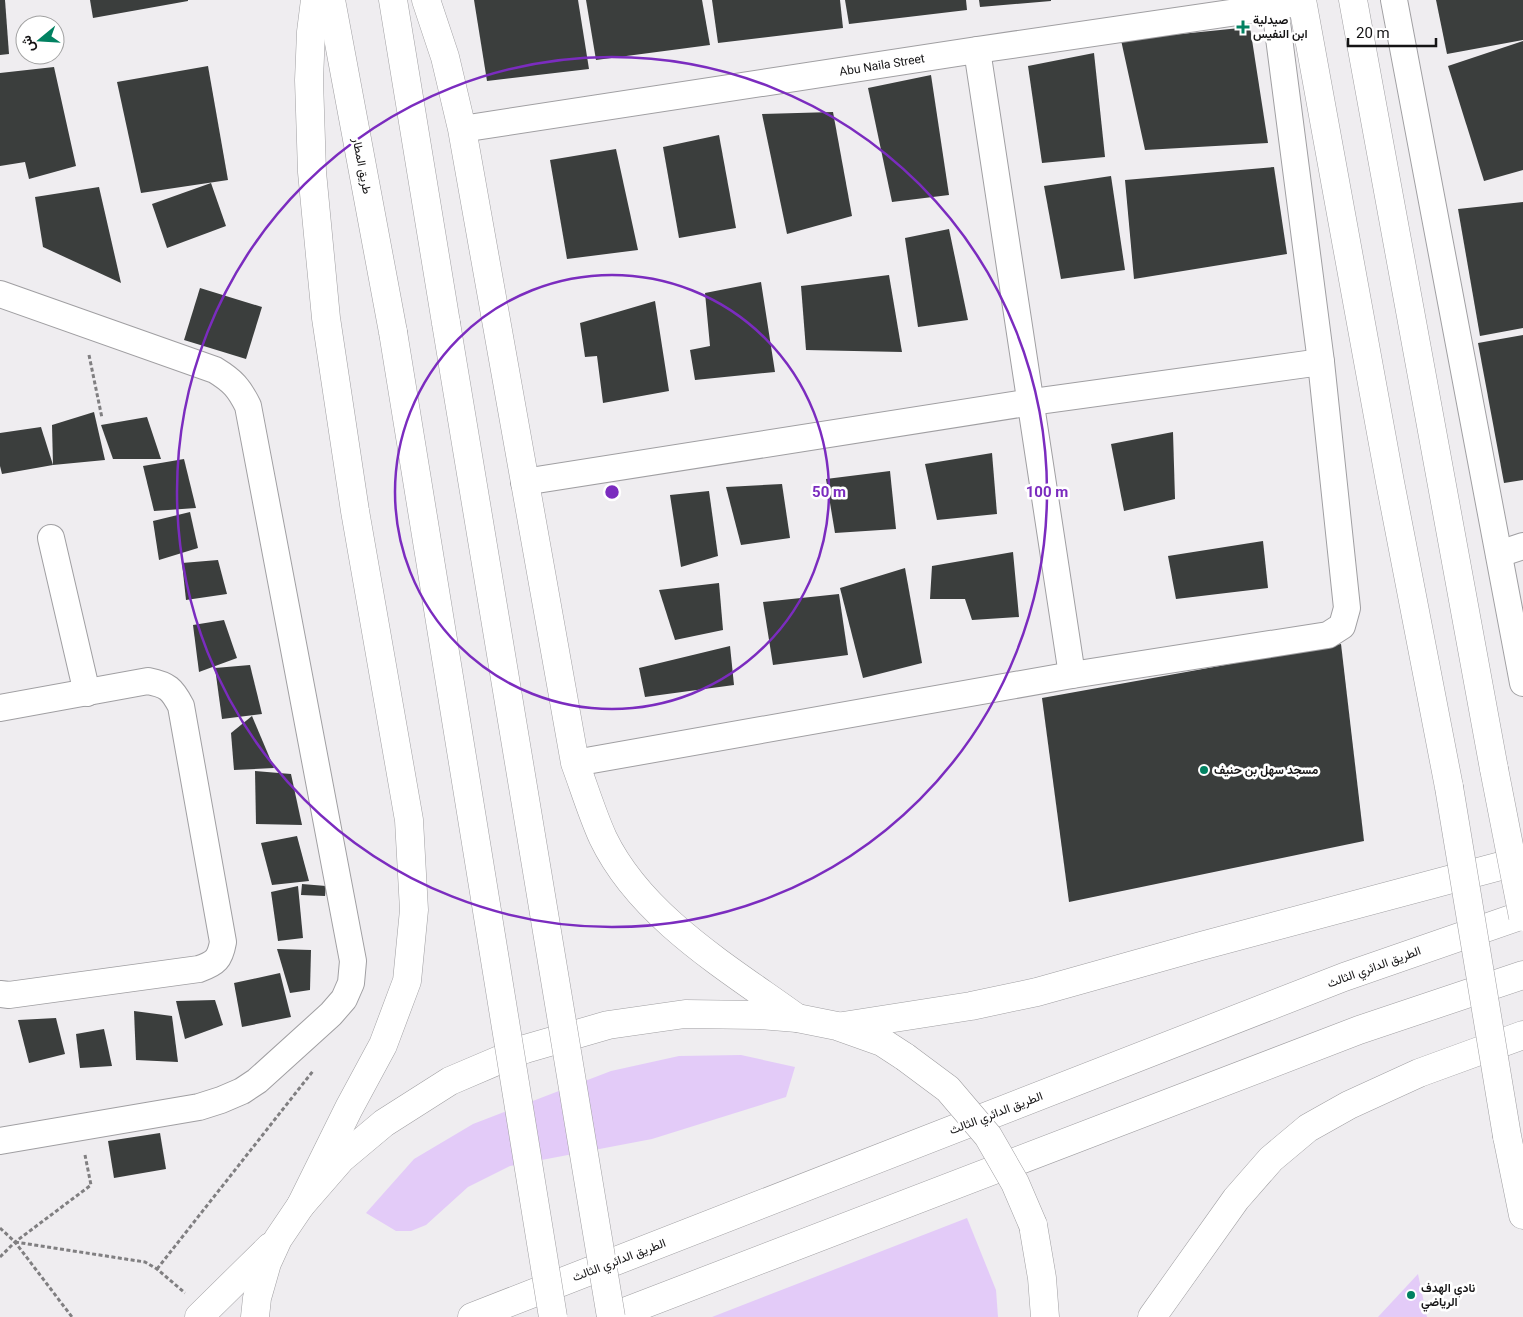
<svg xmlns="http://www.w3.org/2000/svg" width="1523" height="1317" font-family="Roboto,Vazirmatn,sans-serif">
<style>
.grass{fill:#e3cbf8}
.building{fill:#3b3e3d}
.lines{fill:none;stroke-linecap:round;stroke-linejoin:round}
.street-casing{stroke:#a09fa2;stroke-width:28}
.primary-casing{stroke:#a09fa2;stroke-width:29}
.highway-casing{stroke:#a09fa2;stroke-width:29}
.path{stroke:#807f81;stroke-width:3;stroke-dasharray:4 2.5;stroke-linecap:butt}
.street{stroke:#fff;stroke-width:26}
.primary{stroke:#fff;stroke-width:28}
.highway{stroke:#fff;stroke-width:28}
.primary-bridge-casing{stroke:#a09fa2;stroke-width:29;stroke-linecap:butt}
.highway-bridge-casing{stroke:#a09fa2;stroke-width:29;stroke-linecap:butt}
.primary-bridge{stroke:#fff;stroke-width:28}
.highway-bridge{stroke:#fff;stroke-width:28}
.ring{fill:none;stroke:#7b2cbf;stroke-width:2.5}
.poi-dot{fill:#018161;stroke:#fff;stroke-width:2}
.labels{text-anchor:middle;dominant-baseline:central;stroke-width:5;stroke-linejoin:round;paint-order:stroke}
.poi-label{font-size:12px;font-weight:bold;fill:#151415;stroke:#fff;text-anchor:start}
.street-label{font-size:12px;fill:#151415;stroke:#fff}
.centre{fill:#7b2cbf;stroke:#fff;stroke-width:2.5}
.ring-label{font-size:15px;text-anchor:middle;font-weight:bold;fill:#7b2cbf;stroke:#fff;stroke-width:5;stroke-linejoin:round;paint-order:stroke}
</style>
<rect width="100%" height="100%" fill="#efedf0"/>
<!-- grass -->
<g class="grass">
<path d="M 741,1055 L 795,1067 L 786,1097 L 652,1139 L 510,1166 L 468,1187 L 426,1225 L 411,1231 L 396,1231 L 366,1213 L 414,1159 L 473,1124 L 611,1071 L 679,1056 Z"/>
<path d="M 967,1218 L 996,1290 L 998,1317 L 712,1317 Z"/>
<path d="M 1418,1274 L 1427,1317 L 1378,1317 Z"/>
</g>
<!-- building -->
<g class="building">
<path d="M 0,0 L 5,0 L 9,54 L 0,55 Z"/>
<path d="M 90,0 L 188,0 L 188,1 L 93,18 Z"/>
<path d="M 474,0 L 578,0 L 589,69 L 487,81 Z"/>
<path d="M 586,0 L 702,0 L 710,45 L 596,60 Z"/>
<path d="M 712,0 L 840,0 L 843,28 L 718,43 Z"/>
<path d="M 845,0 L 966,0 L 967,10 L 849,24 Z"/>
<path d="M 979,0 L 1051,0 L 1051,1 L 980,7 Z"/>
<path d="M 1436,0 L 1523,0 L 1523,40 L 1447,54 Z"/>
<path d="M 1250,27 L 1268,143 L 1145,150 L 1121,40 Z"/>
<path d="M 1523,41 L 1523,170 L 1484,181 L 1448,66 Z"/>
<path d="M 1094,53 L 1105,157 L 1042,163 L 1028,66 Z"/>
<path d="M 208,66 L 228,180 L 141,193 L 117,82 Z"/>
<path d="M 54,67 L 76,166 L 29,179 L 25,162 L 0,166 L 0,73 Z"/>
<path d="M 931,75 L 949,195 L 892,202 L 868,88 Z"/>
<path d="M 833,112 L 852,216 L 787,234 L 762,114 Z"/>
<path d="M 719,135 L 736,228 L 679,238 L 663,147 Z"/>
<path d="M 616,149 L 638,250 L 567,259 L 550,160 Z"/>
<path d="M 1274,167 L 1287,254 L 1134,279 L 1125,180 Z"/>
<path d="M 1111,176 L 1125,270 L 1061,279 L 1044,186 Z"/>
<path d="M 211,183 L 226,226 L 167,248 L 152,204 Z"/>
<path d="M 99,187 L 121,283 L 43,247 L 35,197 Z"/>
<path d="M 1523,202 L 1523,328 L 1480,336 L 1458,209 Z"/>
<path d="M 949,229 L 968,320 L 918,327 L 905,238 Z"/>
<path d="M 889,275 L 902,352 L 806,350 L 801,286 Z"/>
<path d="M 761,282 L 775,372 L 695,380 L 690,350 L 710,346 L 705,293 Z"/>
<path d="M 200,288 L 262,307 L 246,359 L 184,340 Z"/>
<path d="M 655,301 L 669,391 L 603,403 L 597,356 L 585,357 L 580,323 Z"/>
<path d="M 1523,335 L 1523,480 L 1504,483 L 1478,343 Z"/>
<path d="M 94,412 L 105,460 L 53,465 L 52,425 Z"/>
<path d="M 147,417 L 161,459 L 113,459 L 101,425 Z"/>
<path d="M 41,427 L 53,465 L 2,474 L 0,466 L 0,433 Z"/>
<path d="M 1173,432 L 1175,499 L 1124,511 L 1111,444 Z"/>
<path d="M 992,453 L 997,514 L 937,520 L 925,464 Z"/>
<path d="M 184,459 L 196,508 L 154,511 L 143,466 Z"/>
<path d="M 890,471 L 896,529 L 835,533 L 826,479 Z"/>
<path d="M 782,484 L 790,538 L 741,545 L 726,487 Z"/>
<path d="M 709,491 L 718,556 L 681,567 L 670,495 Z"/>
<path d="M 190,512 L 198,548 L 159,560 L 153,521 Z"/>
<path d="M 1263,541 L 1268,588 L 1176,599 L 1168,556 Z"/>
<path d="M 1013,552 L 1019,617 L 972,620 L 965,599 L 930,599 L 932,566 Z"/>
<path d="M 218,560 L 227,594 L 186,600 L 182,563 Z"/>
<path d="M 905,568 L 922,663 L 863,678 L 840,588 Z"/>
<path d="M 719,583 L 723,630 L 675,640 L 659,590 Z"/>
<path d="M 839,594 L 848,655 L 773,665 L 763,602 Z"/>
<path d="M 224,620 L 237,658 L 199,672 L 193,625 Z"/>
<path d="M 1341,644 L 1364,841 L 1069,902 L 1042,698 Z"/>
<path d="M 730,646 L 734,685 L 645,697 L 639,668 Z"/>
<path d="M 250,665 L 262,714 L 222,719 L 215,668 Z"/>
<path d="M 252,716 L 274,768 L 234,770 L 231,733 Z"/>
<path d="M 255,771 L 291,774 L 302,825 L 256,824 Z"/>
<path d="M 297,836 L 309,881 L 272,885 L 261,843 Z"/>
<path d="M 302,884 L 326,886 L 325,896 L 301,895 Z"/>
<path d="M 298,886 L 303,938 L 278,941 L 271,892 Z"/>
<path d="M 277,949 L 311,950 L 310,990 L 290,993 Z"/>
<path d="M 280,973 L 291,1017 L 242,1027 L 234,983 Z"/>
<path d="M 215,1000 L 223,1025 L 185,1039 L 176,1001 Z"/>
<path d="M 134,1011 L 172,1016 L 178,1062 L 136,1060 Z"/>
<path d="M 56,1018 L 65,1054 L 29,1063 L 18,1020 Z"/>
<path d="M 104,1029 L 112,1066 L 80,1068 L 76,1034 Z"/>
<path d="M 160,1133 L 166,1169 L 114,1178 L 108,1141 Z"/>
</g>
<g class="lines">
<!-- street casing -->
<g class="street-casing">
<g id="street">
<path d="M 1394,0 L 1523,683"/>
<path d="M 977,50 L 1072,675"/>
<path d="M 462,129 L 977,50 L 1292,4"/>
<path d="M 0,294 L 215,370 C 233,381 239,388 248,406 L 353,961 L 351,983 L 344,999 L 331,1014 L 257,1081 L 242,1091 L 221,1100 L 199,1107 L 0,1141"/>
<path d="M 524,482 L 1032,402 L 1321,362"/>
<path d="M 51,538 L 87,693"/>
<path d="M 1499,554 L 1523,546"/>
<path d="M 0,708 L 148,681 C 168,685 172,689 181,706 L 223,942 C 220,959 216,963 199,969 L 9,995 L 0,994"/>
<path d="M 575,763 L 1072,675 L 1328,635 L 1342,626 L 1347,608 L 1321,362 L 1275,7"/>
</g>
</g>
<!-- primary casing -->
<g class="primary-casing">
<g id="primary">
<path d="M 1302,0 L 1390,482 L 1449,787"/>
<path d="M 1353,0 L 1494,769"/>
<path d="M 1507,1136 L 1523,1215"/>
</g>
</g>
<!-- highway casing -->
<g class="highway-casing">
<g id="highway">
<path d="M 331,0 L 393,332"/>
<path d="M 393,0 L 446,323"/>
<path d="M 426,0 L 445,57 L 462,129 L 575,763 C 584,787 592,814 603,838 C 641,917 728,968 797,1018"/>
<path d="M 843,1026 L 971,1006 L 1037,992 L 1201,946 L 1523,860"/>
<path d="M 301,1205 L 349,1108 L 383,1045 L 407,981 L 414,910 L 409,820 L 355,511 L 326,318 L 312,172 L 309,80 L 311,32 L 315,0"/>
<path d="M 1033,1225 L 1042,1278 L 1045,1317"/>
<path d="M 199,1317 L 270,1247"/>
<path d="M 255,1317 L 257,1298 L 267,1263 L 278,1239 L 301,1205 L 341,1159 L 384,1123 L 450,1081 L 525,1049 L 608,1025 L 685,1014 L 759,1015 L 797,1018 L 837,1026 L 882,1042 L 905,1057"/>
<path d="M 472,1317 L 1344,977 L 1523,915"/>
<path d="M 611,1317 L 1359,1030 L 1523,975"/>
<path d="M 1152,1317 L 1236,1199 L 1271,1159 L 1308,1128 L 1349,1105 L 1419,1073 L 1523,1035"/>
</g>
</g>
<!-- path -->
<g class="path">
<path d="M 89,355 L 102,418"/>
<path d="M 0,1228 L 15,1242 L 72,1317"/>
<path d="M 15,1242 L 145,1262 L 157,1269 L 185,1293"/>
<path d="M 0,1257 L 15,1242 L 91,1185 L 85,1155"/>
<path d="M 157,1269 L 313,1071"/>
</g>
<!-- street -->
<use href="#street" class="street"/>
<!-- primary -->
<use href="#primary" class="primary"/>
<!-- highway -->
<use href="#highway" class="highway"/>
<!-- primary-bridge casing -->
<g class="primary-bridge-casing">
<g id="primary-bridge">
<path d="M 1494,769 L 1523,917"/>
<path d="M 1449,787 L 1507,1136"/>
</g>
</g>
<!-- highway-bridge casing -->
<g class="highway-bridge-casing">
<g id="highway-bridge">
<path d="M 446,323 L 611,1317"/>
<path d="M 393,332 L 553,1317"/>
<path d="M 905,1057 L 948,1089 L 988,1136 L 1015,1183 L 1033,1225"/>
</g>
</g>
<!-- primary-bridge -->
<use href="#primary-bridge" class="primary-bridge"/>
<!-- highway-bridge -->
<use href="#highway-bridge" class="highway-bridge"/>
</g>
<!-- distance rings -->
<g class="ring">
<circle cx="612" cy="492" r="217"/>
<circle cx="612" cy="492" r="435"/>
</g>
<!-- markers -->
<g class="poi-dot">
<path d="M1240.5 19.5h5v5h5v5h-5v5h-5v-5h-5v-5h5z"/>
<circle cx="1204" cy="770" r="5"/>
<circle cx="1411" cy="1295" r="5"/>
</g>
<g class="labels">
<!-- poi labels -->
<g class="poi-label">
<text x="1253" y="20">صيدلية<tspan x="1253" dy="14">ابن النفيس</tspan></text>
<text x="1214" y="770">مسجد سهل بن حنيف</text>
<text x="1421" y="1288">نادي الهدف<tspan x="1421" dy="14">الرياضي</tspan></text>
</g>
<!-- street labels -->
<g class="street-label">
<text transform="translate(882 65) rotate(-9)">Abu Naila Street</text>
<text transform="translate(362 166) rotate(79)">طريق المطار</text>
<text transform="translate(1374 967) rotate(-20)">الطريق الدائري الثالث</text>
<text transform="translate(996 1113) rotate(-21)">الطريق الدائري الثالث</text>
<text transform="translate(619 1260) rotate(-21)">الطريق الدائري الثالث</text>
</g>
</g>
<circle cx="612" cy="492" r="8" class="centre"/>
<g class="ring-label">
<text x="829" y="497">50 m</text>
<text x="1047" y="497">100 m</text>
</g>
<!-- north arrow -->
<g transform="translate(40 40) rotate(252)"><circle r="24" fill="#ffffff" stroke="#a1a1a1"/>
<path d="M0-4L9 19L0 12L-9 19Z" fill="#018161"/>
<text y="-8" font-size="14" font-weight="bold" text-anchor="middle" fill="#151415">ش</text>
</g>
<!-- scale -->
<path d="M1348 38v8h88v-8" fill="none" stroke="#151415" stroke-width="2.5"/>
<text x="1356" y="38" font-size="15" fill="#151415" stroke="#ffffff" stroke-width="4" paint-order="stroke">20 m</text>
</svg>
